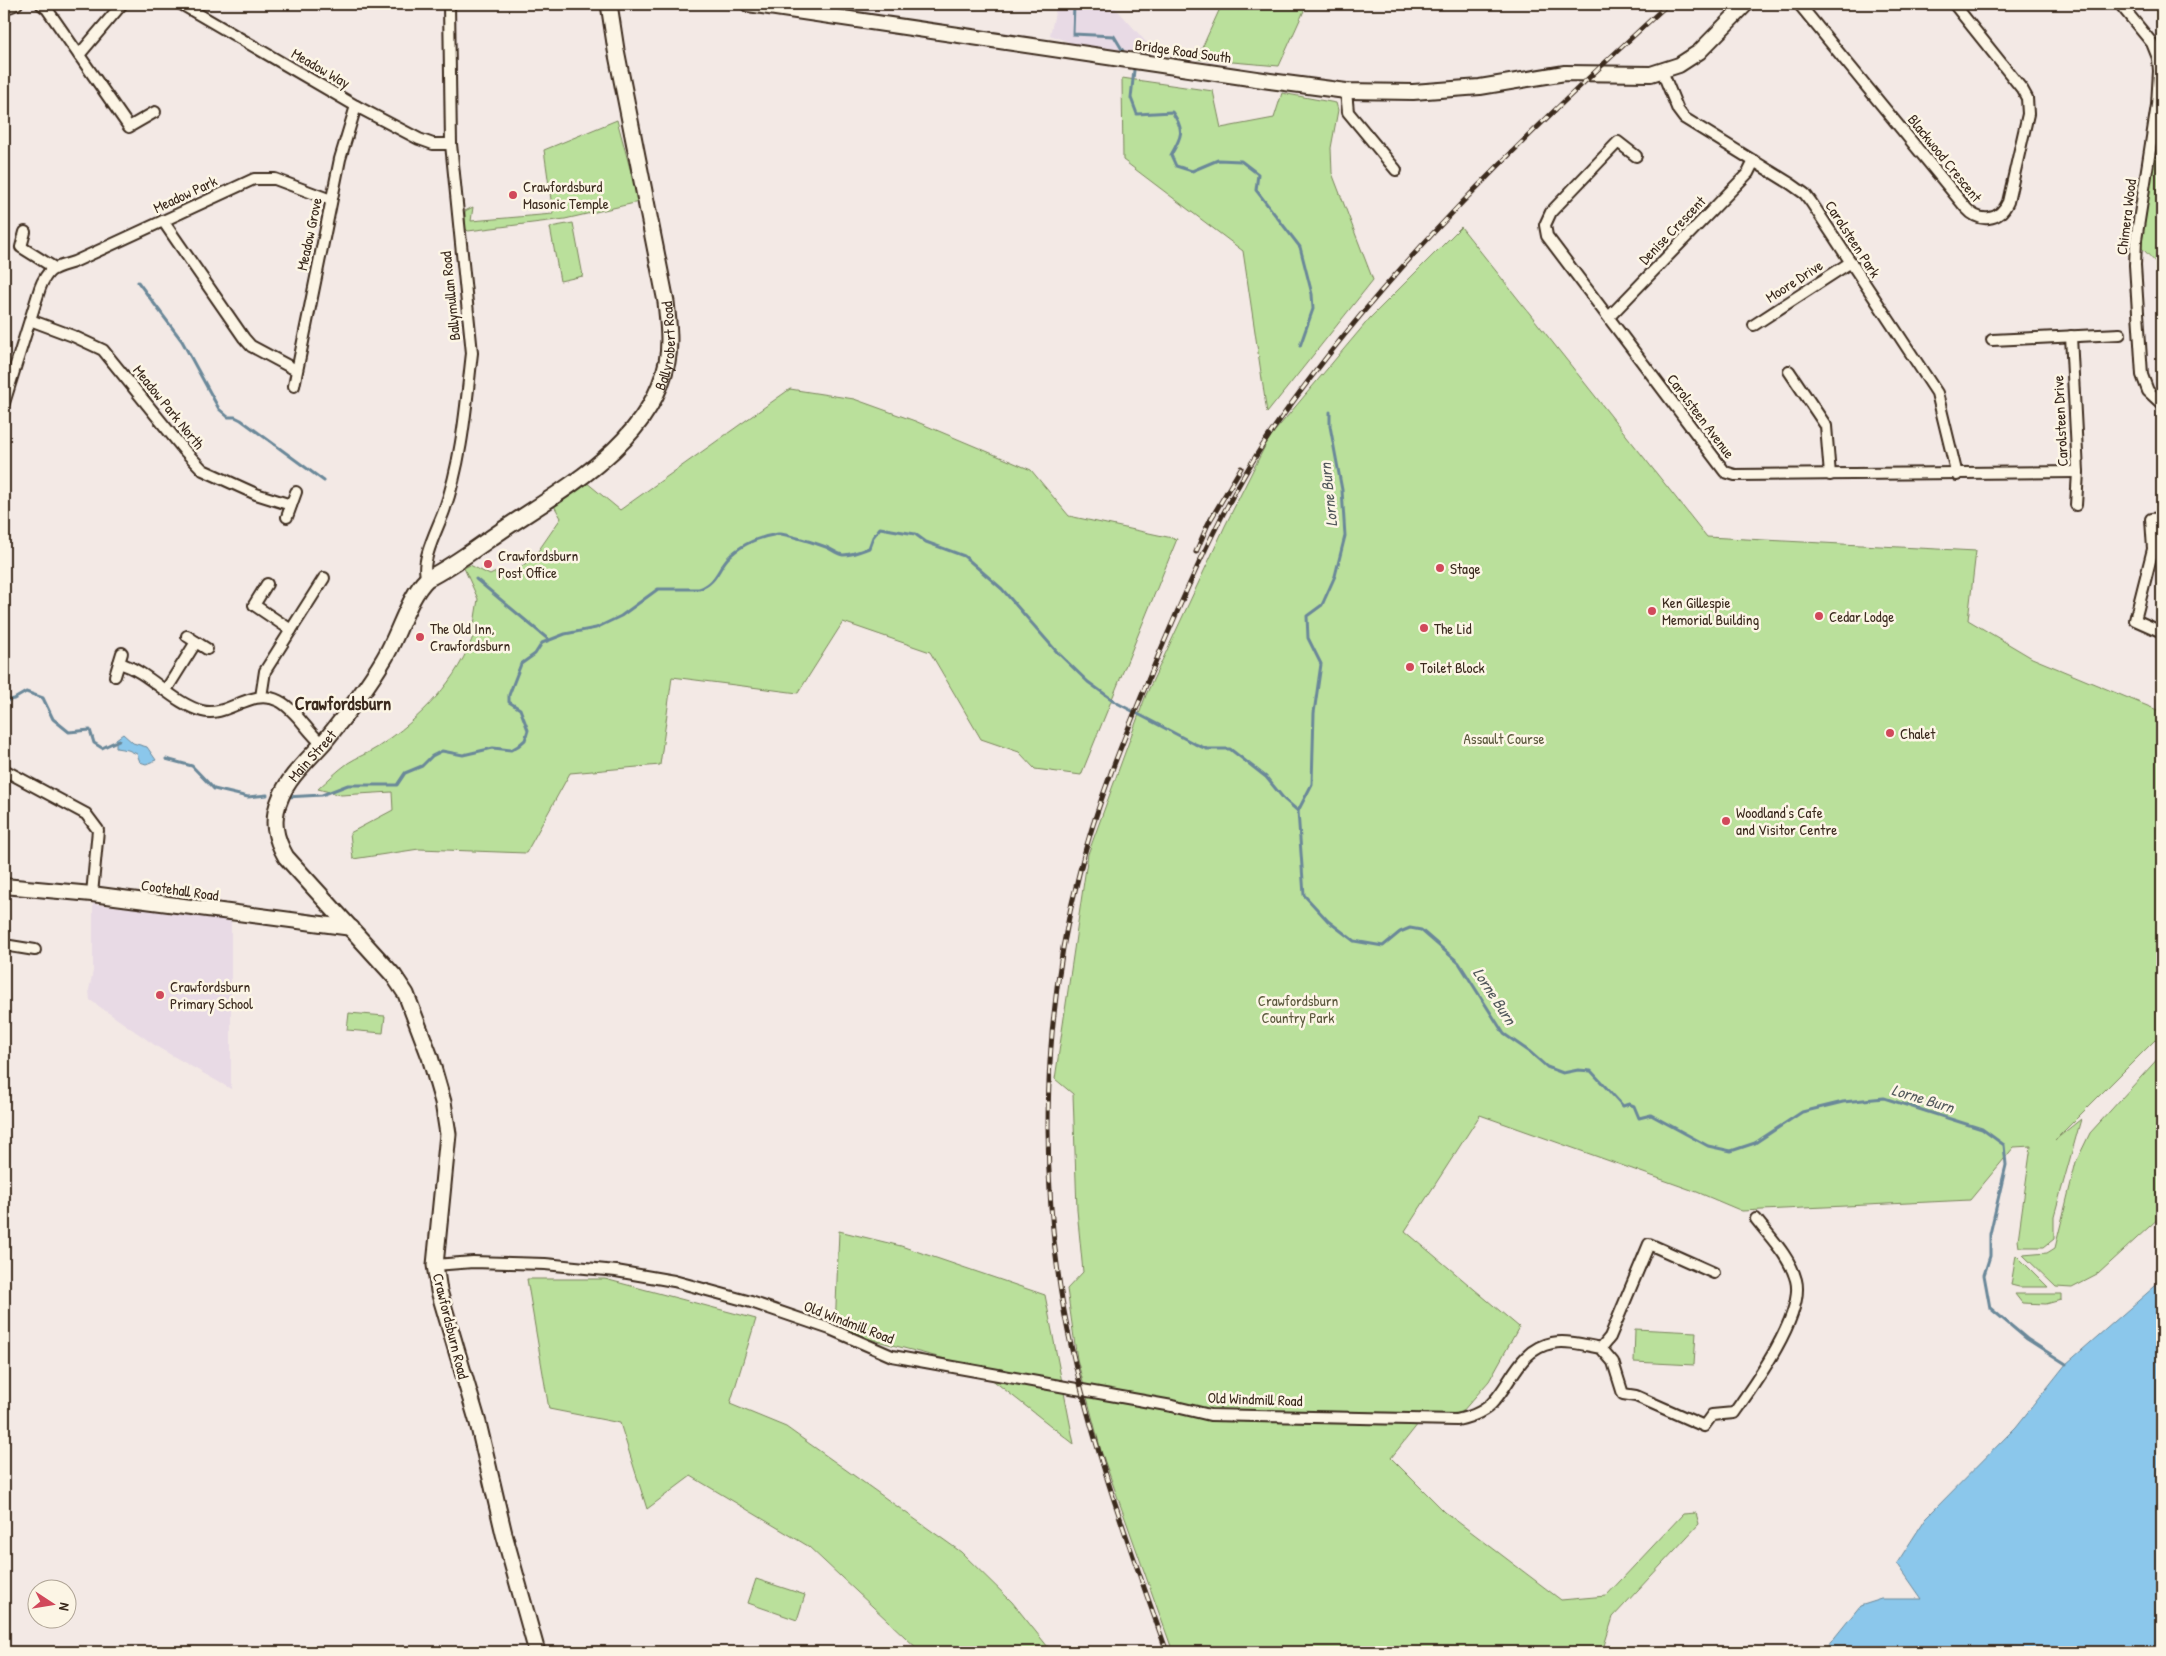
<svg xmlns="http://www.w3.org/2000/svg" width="2166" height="1656" font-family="'Patrick Hand',sans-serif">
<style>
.built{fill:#e8dae5}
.green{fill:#bae09b;stroke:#7a855c}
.water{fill:#8bc7eb;stroke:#6b8899}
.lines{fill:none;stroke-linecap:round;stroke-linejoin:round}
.stream{stroke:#6b8899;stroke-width:3}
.minor-casing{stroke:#3b2a1e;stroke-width:14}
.tertiary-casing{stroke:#3b2a1e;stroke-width:18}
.secondary-casing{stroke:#3b2a1e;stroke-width:19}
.minor{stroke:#fcf5e5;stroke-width:10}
.tertiary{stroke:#fcf5e5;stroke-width:14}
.secondary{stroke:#fcf5e5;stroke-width:15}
.rail-casing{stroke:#3b2a1e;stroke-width:5}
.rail{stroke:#fcf5e5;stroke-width:3;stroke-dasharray:9;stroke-linecap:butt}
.poi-dot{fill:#d1495b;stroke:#fcf5e5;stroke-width:2}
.labels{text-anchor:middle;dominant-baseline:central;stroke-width:5;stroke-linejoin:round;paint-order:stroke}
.street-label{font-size:15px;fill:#3b2a1e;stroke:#fcf5e5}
.poi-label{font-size:15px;fill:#3b2a1e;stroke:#fcf5e5;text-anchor:start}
.park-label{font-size:15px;fill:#5b583d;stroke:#fcf5e5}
.water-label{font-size:16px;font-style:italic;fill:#53595c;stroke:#fcf5e5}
.quarter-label{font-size:18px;font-weight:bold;fill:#3b2a1e;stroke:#fcf5e5}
</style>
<rect width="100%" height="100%" fill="#f3e9e5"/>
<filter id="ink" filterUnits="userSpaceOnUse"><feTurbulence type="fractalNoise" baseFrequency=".02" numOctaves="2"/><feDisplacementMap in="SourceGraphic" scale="10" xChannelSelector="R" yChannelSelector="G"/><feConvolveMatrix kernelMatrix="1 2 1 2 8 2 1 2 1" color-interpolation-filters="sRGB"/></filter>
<g filter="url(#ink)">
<!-- built -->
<g class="built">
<path d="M 1057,4 L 1112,4 L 1147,43 L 1142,53 L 1077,45 L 1050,35 Z"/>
<path d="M 93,904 L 231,918 L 231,1089 L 159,1048 L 90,1000 L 89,990 L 93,971 Z"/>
</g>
<!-- green -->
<g class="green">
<path d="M 1222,4 L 1307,4 L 1279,66 L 1197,59 Z"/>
<path d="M 1122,78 L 1213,91 L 1221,128 L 1274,118 L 1282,93 L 1336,103 L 1338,110 L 1331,148 L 1332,173 L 1373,280 L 1267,413 L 1243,251 L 1123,160 Z"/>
<path d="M 2162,79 L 2162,269 L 2141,247 L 2156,148 Z"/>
<path d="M 617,120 L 639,202 L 565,219 L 468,231 L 465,228 L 465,211 L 473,207 L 471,221 L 553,214 L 544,150 Z"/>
<path d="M 573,223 L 583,276 L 560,281 L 550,227 Z"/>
<path d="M 1461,227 L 1707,537 L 1976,551 L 1968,620 L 2032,658 L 2162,712 L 2162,1033 L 2055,1140 L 2081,1119 L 2054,1216 L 2054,1239 L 2044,1247 L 2019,1247 L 2018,1240 L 2031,1146 L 2014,1147 L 1970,1200 L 1742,1211 L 1697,1192 L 1480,1115 L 1405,1231 L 1519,1327 L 1489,1381 L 1462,1412 L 1422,1419 L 1391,1458 L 1445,1512 L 1561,1600 L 1606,1596 L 1683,1514 L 1696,1513 L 1699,1524 L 1613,1617 L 1602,1652 L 1173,1652 L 1101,1451 L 1077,1359 L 1067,1289 L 1083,1272 L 1077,1210 L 1073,1094 L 1055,1079 L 1088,854 L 1146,695 L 1225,526 L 1269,438 L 1370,318 Z"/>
<path d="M 790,389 L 854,399 L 915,421 L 1031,470 L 1069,516 L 1177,539 L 1081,775 L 1035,769 L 1019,752 L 981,739 L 930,652 L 843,622 L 798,693 L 672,677 L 660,765 L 570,773 L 526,853 L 419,849 L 353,859 L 350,833 L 393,810 L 392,792 L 341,795 L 318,789 C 328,780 337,771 348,763 C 357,757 369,753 378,747 C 421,718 458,681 475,631 L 473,631 L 478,599 L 464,568 L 470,565 L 490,575 L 498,571 L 504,580 L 534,557 L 561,518 L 553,504 L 586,482 L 620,510 Z"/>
<path d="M 349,1013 L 385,1016 L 383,1033 L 347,1030 Z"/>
<path d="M 2162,1054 L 2162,1215 L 2098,1274 L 2097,1273 L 2097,1275 L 2072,1288 L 2056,1287 L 2023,1255 L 2047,1253 L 2055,1248 L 2076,1162 L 2090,1133 Z"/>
<path d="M 839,1231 L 901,1246 L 1045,1295 L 1074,1444 L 976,1367 L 835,1330 Z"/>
<path d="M 2016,1255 L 2048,1287 L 2019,1287 L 2011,1285 Z"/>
<path d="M 527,1279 L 605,1279 L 756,1319 L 730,1404 L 786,1427 L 961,1552 L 1012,1602 L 1052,1652 L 921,1652 L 808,1546 L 691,1476 L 647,1509 L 620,1423 L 549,1409 Z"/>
<path d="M 2015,1294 L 2061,1294 L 2061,1300 L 2046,1304 L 2022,1303 Z"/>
<path d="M 1635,1329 L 1696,1332 L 1694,1365 L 1634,1362 Z"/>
<path d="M 756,1579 L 805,1595 L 797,1620 L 748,1603 Z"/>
</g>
<!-- water -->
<g class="water">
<path d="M 123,734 L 133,743 L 147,747 L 156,760 L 146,764 L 140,762 L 137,754 L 128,750 L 116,748 L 116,739 Z"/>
<path d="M 2162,1280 L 2162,1652 L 1823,1652 L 1860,1606 L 1882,1599 L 1922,1599 L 1897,1563 L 1926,1518 L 2016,1427 L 2066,1364 Z"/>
</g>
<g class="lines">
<!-- stream -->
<g class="stream">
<path d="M 1074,4 L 1073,34 L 1114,36 L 1126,56"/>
<path d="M 1131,65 L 1134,70 L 1131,98 L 1137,114 L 1172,112 C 1185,130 1182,136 1171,155 L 1176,166 L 1192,171 L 1218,160 L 1241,161 L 1258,174 L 1256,190 L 1300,247 L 1312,294 L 1313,309 L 1300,346"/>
<path d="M 138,282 L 182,341 L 219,409 L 228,417 L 235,417 L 241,420 L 324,481"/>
<path d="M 1330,412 L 1330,426 L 1342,490 L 1345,536 L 1335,576 L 1322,605 L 1307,616 L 1308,638 L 1321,664 L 1314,713 L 1312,784 L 1298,811 L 1304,895 L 1328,921 L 1354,941 L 1383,946 L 1400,932 L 1410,928 L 1421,930 L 1459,963 L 1504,1034 L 1530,1052 L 1547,1067 L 1563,1073 L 1578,1070 L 1591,1071 L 1623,1106 L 1629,1104 L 1634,1106 L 1639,1118 L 1651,1115 L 1708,1146 L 1731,1151 L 1755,1143 L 1802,1112 L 1843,1102 L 1884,1098 L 1982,1129 L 2004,1145 L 2006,1165 L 1990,1234 L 1990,1256 L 1984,1275 L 1990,1308 L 2027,1339 L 2066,1364"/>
<path d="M 476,579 L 549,640"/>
<path d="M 4,701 L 14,699 L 26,692 L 43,698 L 53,719 L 69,732 L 90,730 L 94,743 L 102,748 L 119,740"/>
<path d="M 166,759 L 192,766 L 214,789 L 248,797 L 267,795"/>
<path d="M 286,797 L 322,795 L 348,785 L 397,785 L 405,773 L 422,766 L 432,756 L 442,751 L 463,755 L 493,748 L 511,750 L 518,746 L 525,740 L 528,730 L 520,709 L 509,702 L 509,695 L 521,664 L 535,654 L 542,643 L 565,634 L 596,628 L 621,616 L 658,589 L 699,589 C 716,583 717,571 727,559 C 740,545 759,537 778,534 C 784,533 818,544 826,547 C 831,549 837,554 843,555 C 852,555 861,551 869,548 L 873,537 L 880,528 L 915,534 L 926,542 L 964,556 L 1002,589 L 1057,652 L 1088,682 L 1117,703 L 1195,744 L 1207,749 L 1230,749 L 1266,777 L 1284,799 L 1298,811"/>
</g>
<!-- minor casing -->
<g class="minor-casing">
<g id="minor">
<path d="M 41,4 L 47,9 L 129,127 L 155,112"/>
<path d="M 181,4 L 356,106 L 419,139 L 433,144 L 451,144"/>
<path d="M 1799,4 L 1966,208 C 1979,223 1999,222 2008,202 L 2028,114 L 2027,98 L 2022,89 L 1954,4"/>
<path d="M 2120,4 L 2152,43 L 2158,58 L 2162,56"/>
<path d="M 4,9 L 17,4"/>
<path d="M 79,55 L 122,4"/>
<path d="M 2158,58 L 2159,71 L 2157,105 L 2136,240 L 2135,265 L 2142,375 L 2148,391 L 2162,404"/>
<path d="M 1662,71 L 1678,110 L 1684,118 L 1791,184 L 1805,194 L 1811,202 L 1937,393 L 1957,475"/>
<path d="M 1346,91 L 1348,112 L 1396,170"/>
<path d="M 1636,156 L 1618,142 L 1551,212 L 1545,225 L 1547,236 L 1725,472 L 1735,475 L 2078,472"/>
<path d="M 163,221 L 244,338 L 251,346 L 296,370"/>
<path d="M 25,232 L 21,247 L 53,267"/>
<path d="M 1609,317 L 1748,173 L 1754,161"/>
<path d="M 30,320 L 73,336 L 103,350 L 184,450 L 203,470 L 256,494 L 291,505"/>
<path d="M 1754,325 L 1851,262"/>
<path d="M 2071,336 L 2078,472 L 2076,505"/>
<path d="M 1992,340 L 2120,334"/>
<path d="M 1789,371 L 1826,426 L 1830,475"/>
<path d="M 294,386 L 340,159 L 356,106"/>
<path d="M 4,403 L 40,288 C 48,267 55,268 74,262 L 254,179 L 275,179 L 331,200"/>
<path d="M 287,517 L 296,492"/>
<path d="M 2162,518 L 2151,519 L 2153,549 L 2135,620 L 2162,632"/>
<path d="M 427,579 C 419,563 438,528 444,511 C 462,461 466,405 472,353 L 451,144 L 449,4"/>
<path d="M 291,630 L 324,578"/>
<path d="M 187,636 L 196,642"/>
<path d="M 119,663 C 150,672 172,703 202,711 C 228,718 250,687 279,701 C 295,709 307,731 322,744"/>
<path d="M 115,676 L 122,653"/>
<path d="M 166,690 L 196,642 L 207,649"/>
<path d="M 261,697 L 265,671 L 291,630 L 254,605 L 267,584"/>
<path d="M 4,770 L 86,814 L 98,830 L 92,894"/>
<path d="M 4,945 L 35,950"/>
<path d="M 435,1265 L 473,1262 L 545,1264 L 616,1271 L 674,1281 L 751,1302 L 830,1329 L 892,1356 L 1172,1406 L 1210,1415 L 1457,1420 C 1471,1417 1485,1412 1494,1401 C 1513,1380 1520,1349 1552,1343 C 1567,1340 1585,1345 1601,1348 L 1613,1362 L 1623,1394 L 1636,1396 L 1704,1426 L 1712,1415 L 1734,1413 C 1754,1385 1805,1314 1796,1280 C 1790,1257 1770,1237 1756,1219"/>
<path d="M 1601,1348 L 1610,1337 L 1649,1244 L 1714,1273"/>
</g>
</g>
<!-- tertiary casing -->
<g class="tertiary-casing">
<g id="tertiary">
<path d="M 748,4 L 1270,81 L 1346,91 L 1413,92 L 1480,87 L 1565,73 L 1651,74 L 1679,65 L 1699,52 L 1746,4"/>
<path d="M 4,886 L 92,894 L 352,928"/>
</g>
</g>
<!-- secondary casing -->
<g class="secondary-casing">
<g id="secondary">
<path id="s1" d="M 537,1652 L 504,1534 L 478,1423 L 439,1291 L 435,1265 L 448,1134 L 443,1102 L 430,1057 L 406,994 L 394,976 L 286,857 C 275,838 271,820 280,799 C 288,777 309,759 324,742 C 346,715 367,688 384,659 C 399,635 408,597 427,579 C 457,564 485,541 513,523 C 574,483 651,439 667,362 C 671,342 668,322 666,302 L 616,50 L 609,4"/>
</g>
</g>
<!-- minor -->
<use href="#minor" class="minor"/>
<!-- tertiary -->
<use href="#tertiary" class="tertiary"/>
<!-- secondary -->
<use href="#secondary" class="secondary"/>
<!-- rail casing -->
<g class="rail-casing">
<g id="rail">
<path d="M 1196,552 L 1208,524 L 1241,468"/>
<path d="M 1167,1652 C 1127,1540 1086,1429 1064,1311 C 1039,1171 1043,1012 1079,874 C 1098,798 1129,726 1159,654 C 1193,574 1228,493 1279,421 C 1389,265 1528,133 1668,4"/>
</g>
</g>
<!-- rail -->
<use href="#rail" class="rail"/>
</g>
</g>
<!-- markers -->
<g class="poi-dot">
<circle cx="513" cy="195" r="5"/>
<circle cx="488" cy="564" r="5"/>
<circle cx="1440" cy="568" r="5"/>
<circle cx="1652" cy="611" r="5"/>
<circle cx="1819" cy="616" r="5"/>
<circle cx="1424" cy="628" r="5"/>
<circle cx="420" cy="637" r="5"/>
<circle cx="1410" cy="667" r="5"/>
<circle cx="1890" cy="733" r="5"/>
<circle cx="1726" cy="821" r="5"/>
<circle cx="160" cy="995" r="5"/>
</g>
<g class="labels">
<!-- street labels -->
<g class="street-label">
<text transform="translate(1183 51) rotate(8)">Bridge Road South</text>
<text transform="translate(321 68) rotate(30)">Meadow Way</text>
<text transform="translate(1945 158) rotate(51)">Blackwood Crescent</text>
<text transform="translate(185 194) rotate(-25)">Meadow Park</text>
<text transform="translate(2126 217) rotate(-83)">Chimera Wood</text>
<text transform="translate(1672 230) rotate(-46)">Denise Crescent</text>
<text transform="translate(309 234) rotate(-78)">Meadow Grove</text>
<text transform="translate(1853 239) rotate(57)">Carolsteen Park</text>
<text transform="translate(1794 281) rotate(-33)">Moore Drive</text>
<text transform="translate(450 296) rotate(-96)">Ballymullan Road</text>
<text stroke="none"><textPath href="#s1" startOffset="1536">Ballyrobert Road</textPath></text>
<text transform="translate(169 407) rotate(51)">Meadow Park North</text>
<text transform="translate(1701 416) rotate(53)">Carolsteen Avenue</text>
<text transform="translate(2060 421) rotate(-93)">Carolsteen Drive</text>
<text stroke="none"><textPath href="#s1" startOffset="976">Main Street</textPath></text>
<text transform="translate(180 890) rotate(8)">Cootehall Road</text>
<text transform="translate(849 1322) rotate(21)">Old Windmill Road</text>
<text transform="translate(451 1326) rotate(76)">Crawfordsburn Road</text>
<text transform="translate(1255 1399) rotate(2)">Old Windmill Road</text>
</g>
<!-- poi labels -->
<g class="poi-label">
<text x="523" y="186">Crawfordsburd<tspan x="523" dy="17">Masonic Temple</tspan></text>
<text x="498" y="555">Crawfordsburn<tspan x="498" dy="17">Post Office</tspan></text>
<text x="1450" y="568">Stage</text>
<text x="1662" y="602">Ken Gillespie<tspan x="1662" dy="17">Memorial Building</tspan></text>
<text x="1829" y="616">Cedar Lodge</text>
<text x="430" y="628">The Old Inn,<tspan x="430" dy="17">Crawfordsburn</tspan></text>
<text x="1434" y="628">The Lid</text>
<text x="1420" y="667">Toilet Block</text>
<text x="1900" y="733">Chalet</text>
<text x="1736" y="812">Woodland's Cafe<tspan x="1736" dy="17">and Visitor Centre</tspan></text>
<text x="170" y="986">Crawfordsburn<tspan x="170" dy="17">Primary School</tspan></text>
</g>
<!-- park labels -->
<g class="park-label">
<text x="1504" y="738">Assault Course</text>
<text x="1298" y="1000">Crawfordsburn<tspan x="1298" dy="17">Country Park</tspan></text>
</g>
<!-- water labels -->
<g class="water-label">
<text transform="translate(1328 495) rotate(-96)">Lorne Burn</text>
<text transform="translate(1495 996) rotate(57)">Lorne Burn</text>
<text transform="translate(1923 1098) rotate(17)">Lorne Burn</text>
</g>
<!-- quarter labels -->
<g class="quarter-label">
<text x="343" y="703">Crawfordsburn</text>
</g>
</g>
<!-- margin -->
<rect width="2166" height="1656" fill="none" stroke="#fcf5e5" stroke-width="20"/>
<rect x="10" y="10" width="2146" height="1636" fill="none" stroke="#3b2a1e" stroke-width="2" filter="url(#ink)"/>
<!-- north arrow -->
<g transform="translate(52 1604) rotate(102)"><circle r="24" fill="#fcf5e5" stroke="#afa495"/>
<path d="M0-4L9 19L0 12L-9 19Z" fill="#d1495b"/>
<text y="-8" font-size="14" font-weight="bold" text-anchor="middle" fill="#3b2a1e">N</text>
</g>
</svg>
